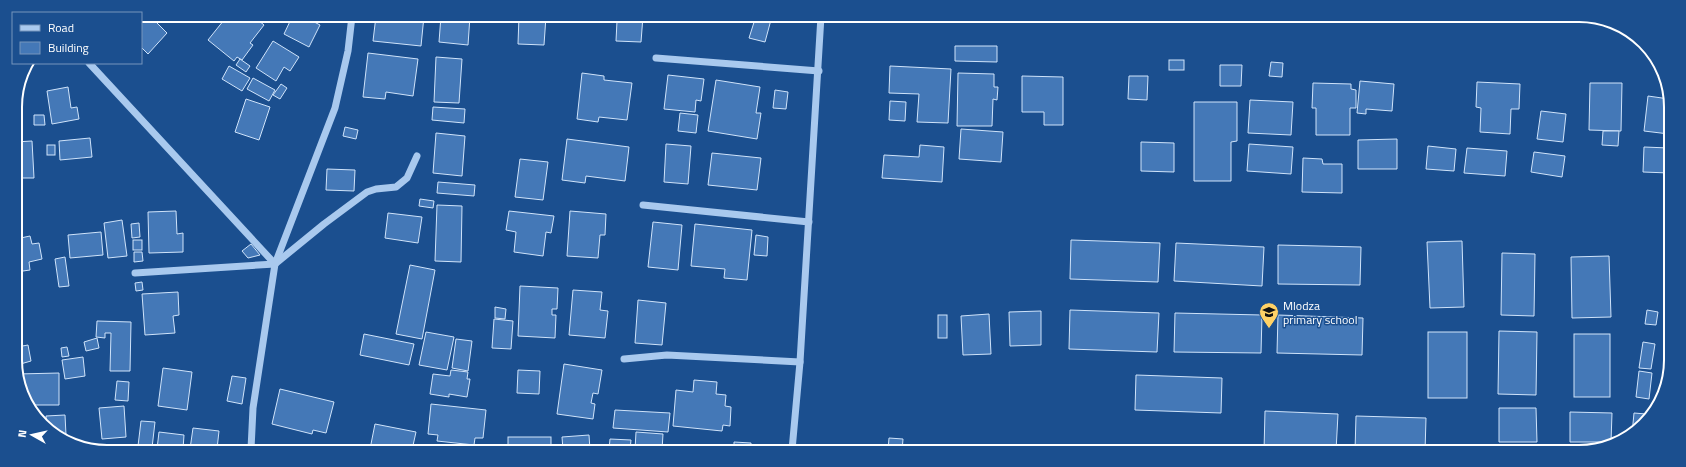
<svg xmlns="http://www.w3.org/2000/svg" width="1686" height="467" font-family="'Titillium Web',sans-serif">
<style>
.building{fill:#4478b7;stroke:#cfe3fa}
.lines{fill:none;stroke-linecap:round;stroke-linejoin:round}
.minor{stroke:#a9c9ee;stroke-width:7}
.labels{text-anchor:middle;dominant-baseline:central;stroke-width:3;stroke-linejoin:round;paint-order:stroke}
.poi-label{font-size:12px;fill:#fff;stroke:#1b4f8f;text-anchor:start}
.rim{fill:none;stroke:#fff;stroke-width:2}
</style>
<rect width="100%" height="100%" fill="#1b4f8f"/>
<!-- building -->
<g class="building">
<path d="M 141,15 L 149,15 L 167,33 L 148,54 L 141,47 Z"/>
<path d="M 228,15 L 252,15 L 264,25 L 250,43 L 253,45 L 242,60 L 237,57 L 234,61 L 208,40 Z"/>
<path d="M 293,15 L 301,15 L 320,25 L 309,47 L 284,34 Z"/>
<path d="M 318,15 L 336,15 L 335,19 Z"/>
<path d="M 376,16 L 424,16 L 421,46 L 373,41 Z"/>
<path d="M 441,16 L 470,16 L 468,45 L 439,42 Z"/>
<path d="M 519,16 L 546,16 L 544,45 L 518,44 Z"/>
<path d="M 589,16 L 643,16 L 641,42 L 616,41 L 617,21 L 589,19 Z"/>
<path d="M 664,16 L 695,16 L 694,22 L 664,19 Z"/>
<path d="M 756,16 L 772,16 L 765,42 L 749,38 Z"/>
<path d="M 273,41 L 299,57 L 290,71 L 284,67 L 276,81 L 256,68 Z"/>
<path d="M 955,46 L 997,46 L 997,62 L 955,61 Z"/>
<path d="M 368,53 L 418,59 L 413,96 L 386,92 L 385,99 L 363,97 Z"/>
<path d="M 436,57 L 462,59 L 459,103 L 434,102 Z"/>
<path d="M 240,59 L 250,66 L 246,72 L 236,65 Z"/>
<rect x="1169" y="60" width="15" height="10"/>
<path d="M 1271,62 L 1283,63 L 1282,77 L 1269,76 Z"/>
<path d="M 1220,65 L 1242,65 L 1241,86 L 1220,86 Z"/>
<path d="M 229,66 L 250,78 L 242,91 L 222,79 Z"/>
<path d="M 890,66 L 951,69 L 948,123 L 917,122 L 919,94 L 889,93 Z"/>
<path d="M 582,73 L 604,76 L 604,80 L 632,83 L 627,120 L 599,117 L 598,122 L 577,119 Z"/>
<path d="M 958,73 L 994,74 L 994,87 L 998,87 L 997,100 L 993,99 L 992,126 L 957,126 Z"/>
<path d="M 668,75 L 704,79 L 701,101 L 696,100 L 695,112 L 664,109 Z"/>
<path d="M 1022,76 L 1063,77 L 1063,125 L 1044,125 L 1044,112 L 1022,112 Z"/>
<path d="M 1129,76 L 1148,76 L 1147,100 L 1128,99 Z"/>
<path d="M 253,78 L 275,90 L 269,101 L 247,89 Z"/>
<path d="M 716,80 L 760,87 L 756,113 L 761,113 L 757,139 L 708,131 Z"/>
<path d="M 1360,81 L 1394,84 L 1392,111 L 1366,109 L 1366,114 L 1357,113 Z"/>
<path d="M 1477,82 L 1520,84 L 1519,109 L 1511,109 L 1510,134 L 1480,132 L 1481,108 L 1476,107 Z"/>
<path d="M 1313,83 L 1351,84 L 1351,89 L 1356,90 L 1356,108 L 1350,108 L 1350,135 L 1316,135 L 1316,108 L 1312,108 Z"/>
<path d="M 1590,83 L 1622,83 L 1621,131 L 1589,130 Z"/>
<path d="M 281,84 L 287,88 L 280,99 L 273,95 Z"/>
<path d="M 68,87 L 71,108 L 77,107 L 79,119 L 52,124 L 47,91 Z"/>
<path d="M 775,90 L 788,92 L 786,109 L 773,108 Z"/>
<path d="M 17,95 L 21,95 L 21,110 L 15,110 Z"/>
<path d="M 1648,96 L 1669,99 L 1669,134 L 1644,131 Z"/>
<path d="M 246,99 L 270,107 L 259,140 L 235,132 Z"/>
<path d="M 1250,100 L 1293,102 L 1291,135 L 1248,133 Z"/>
<path d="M 890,101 L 906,102 L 905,121 L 889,120 Z"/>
<path d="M 1194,102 L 1237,102 L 1237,141 L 1231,142 L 1231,181 L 1194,181 Z"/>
<path d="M 433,107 L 465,109 L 464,123 L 432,120 Z"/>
<path d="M 1541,111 L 1566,114 L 1563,142 L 1537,139 Z"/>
<path d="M 680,113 L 698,115 L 696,133 L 678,131 Z"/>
<path d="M 34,115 L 44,115 L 45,125 L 34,125 Z"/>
<path d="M 345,127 L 358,130 L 356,139 L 343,136 Z"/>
<path d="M 961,129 L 1003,132 L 1001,162 L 959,159 Z"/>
<path d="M 1603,131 L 1619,131 L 1618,146 L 1602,145 Z"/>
<path d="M 436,133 L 465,136 L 462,176 L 433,173 Z"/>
<path d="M 90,138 L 92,157 L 60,160 L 59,141 Z"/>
<path d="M 567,139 L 629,147 L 625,181 L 586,176 L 585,183 L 562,180 Z"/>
<path d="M 1397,139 L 1397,169 L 1358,169 L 1358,140 Z"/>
<path d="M 32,141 L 34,178 L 16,178 L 15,142 Z"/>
<path d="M 1141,142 L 1174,143 L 1174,172 L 1141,171 Z"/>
<path d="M 666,144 L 691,146 L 688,184 L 664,182 Z"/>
<path d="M 1249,144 L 1293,147 L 1291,174 L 1247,171 Z"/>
<rect x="47" y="145" width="8" height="10"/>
<path d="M 920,145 L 944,147 L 942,182 L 882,178 L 884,155 L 919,157 Z"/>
<path d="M 1428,146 L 1456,149 L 1454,171 L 1426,169 Z"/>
<path d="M 1644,147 L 1669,148 L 1669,173 L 1643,172 Z"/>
<path d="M 1467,148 L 1507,151 L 1505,176 L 1464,173 Z"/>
<path d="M 1534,152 L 1565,156 L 1562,177 L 1531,172 Z"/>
<path d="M 712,153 L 761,158 L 757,190 L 708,185 Z"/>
<path d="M 1303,158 L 1322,159 L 1323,164 L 1342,164 L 1342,193 L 1302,192 Z"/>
<path d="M 520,159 L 548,162 L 543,200 L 515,197 Z"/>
<path d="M 327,169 L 355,170 L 354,191 L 326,190 Z"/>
<path d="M 438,182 L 475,185 L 474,196 L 437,193 Z"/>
<path d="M 420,199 L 434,201 L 433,208 L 419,206 Z"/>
<path d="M 437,205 L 462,206 L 461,262 L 435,261 Z"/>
<path d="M 176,211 L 177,234 L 183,233 L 183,252 L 149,253 L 148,212 Z"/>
<path d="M 509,211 L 554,216 L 551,233 L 546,232 L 543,256 L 514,252 L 516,232 L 506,230 Z"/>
<path d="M 570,211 L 606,214 L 605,235 L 600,235 L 598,258 L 567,256 Z"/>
<path d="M 388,213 L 422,217 L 418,243 L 385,238 Z"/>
<path d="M 122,220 L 127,256 L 108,258 L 104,223 Z"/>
<path d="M 653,222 L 682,225 L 678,270 L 648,267 Z"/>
<path d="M 139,223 L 140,237 L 132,238 L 131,224 Z"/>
<path d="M 695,224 L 752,230 L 747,280 L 724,278 L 725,269 L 691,266 Z"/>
<path d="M 101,232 L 103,255 L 70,258 L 68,235 Z"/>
<path d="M 756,235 L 768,237 L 767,256 L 754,255 Z"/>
<path d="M 30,236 L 32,244 L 39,243 L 42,259 L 29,262 L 30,270 L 16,272 L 16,239 Z"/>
<rect x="133" y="240" width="9" height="10"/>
<path d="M 1071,240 L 1160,243 L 1158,282 L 1070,279 Z"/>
<path d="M 1462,241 L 1464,307 L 1430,308 L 1427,242 Z"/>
<path d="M 1176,243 L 1264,247 L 1262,286 L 1174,281 Z"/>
<path d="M 251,244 L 260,255 L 248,258 L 242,251 Z"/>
<path d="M 1278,245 L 1361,247 L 1360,285 L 1278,284 Z"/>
<path d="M 134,252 L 142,252 L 143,261 L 134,262 Z"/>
<path d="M 1502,253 L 1535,254 L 1534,316 L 1501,315 Z"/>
<path d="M 1609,256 L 1611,317 L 1572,318 L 1571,257 Z"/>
<path d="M 65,257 L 69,286 L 59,287 L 55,259 Z"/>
<path d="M 410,265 L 435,270 L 422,339 L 396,334 Z"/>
<path d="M 142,282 L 143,290 L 136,291 L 135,283 Z"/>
<path d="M 520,286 L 558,288 L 557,309 L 552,309 L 552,315 L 556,315 L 555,338 L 518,336 Z"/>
<path d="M 573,290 L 602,292 L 600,310 L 608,311 L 605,338 L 569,335 Z"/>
<path d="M 178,292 L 179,315 L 173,316 L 175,333 L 145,335 L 142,294 Z"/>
<path d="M 638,300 L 666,303 L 662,345 L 635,343 Z"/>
<path d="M 495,307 L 506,309 L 505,319 L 495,318 Z"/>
<path d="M 1070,310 L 1159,313 L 1157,352 L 1069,349 Z"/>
<path d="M 1647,310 L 1658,312 L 1656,325 L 1645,324 Z"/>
<path d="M 1041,311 L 1041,345 L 1010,346 L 1009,312 Z"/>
<path d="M 1175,313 L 1262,315 L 1261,353 L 1174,352 Z"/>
<path d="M 989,314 L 991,354 L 963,355 L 961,316 Z"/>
<rect x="938" y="315" width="9" height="23"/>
<path d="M 1278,315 L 1363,318 L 1362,355 L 1277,353 Z"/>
<path d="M 494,319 L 513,321 L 511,349 L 492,348 Z"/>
<path d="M 97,321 L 131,322 L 130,371 L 110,371 L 111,333 L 105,333 L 105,338 L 96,337 Z"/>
<path d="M 1499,331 L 1537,332 L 1536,395 L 1498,394 Z"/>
<path d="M 426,332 L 454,337 L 447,370 L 419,365 Z"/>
<rect x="1428" y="332" width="39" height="66"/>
<path d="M 364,334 L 414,344 L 409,365 L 360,355 Z"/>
<rect x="1574" y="334" width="36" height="63"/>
<path d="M 97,338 L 99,348 L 86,351 L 84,342 Z"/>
<path d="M 456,339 L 472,341 L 468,371 L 452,368 Z"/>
<path d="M 1643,342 L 1655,344 L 1651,369 L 1639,368 Z"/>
<path d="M 28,345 L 31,361 L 17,365 L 17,347 Z"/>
<path d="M 67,347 L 69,356 L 62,357 L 61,348 Z"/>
<path d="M 83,357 L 85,376 L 65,379 L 62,360 Z"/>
<path d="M 564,364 L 602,370 L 598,394 L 593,393 L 591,403 L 595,404 L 593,419 L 557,414 Z"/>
<path d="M 163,368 L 192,372 L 187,410 L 158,406 Z"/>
<path d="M 451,370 L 468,372 L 467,379 L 470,379 L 467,397 L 449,394 L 449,397 L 430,394 L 433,374 L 450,376 Z"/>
<path d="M 518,370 L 540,371 L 539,394 L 517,393 Z"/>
<path d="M 1639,371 L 1652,373 L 1649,399 L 1636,397 Z"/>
<path d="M 59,373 L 59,405 L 30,405 L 17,378 L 17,374 Z"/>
<path d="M 1136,375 L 1222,378 L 1221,413 L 1135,410 Z"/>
<path d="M 232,376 L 246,378 L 242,404 L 227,401 Z"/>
<path d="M 694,380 L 717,382 L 716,394 L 726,395 L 725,406 L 731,407 L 730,426 L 723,425 L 722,431 L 673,426 L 676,390 L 693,392 Z"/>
<path d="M 117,381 L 129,382 L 128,401 L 115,400 Z"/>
<path d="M 280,389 L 334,402 L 326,433 L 313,430 L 312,434 L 272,424 Z"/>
<path d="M 431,404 L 486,410 L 483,438 L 475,438 L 474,445 L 437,441 L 438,435 L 428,434 Z"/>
<path d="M 124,406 L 126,437 L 102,439 L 99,408 Z"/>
<path d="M 1499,408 L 1536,408 L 1537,442 L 1499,442 Z"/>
<path d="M 615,410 L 670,413 L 668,432 L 613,428 Z"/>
<path d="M 1265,411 L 1338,414 L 1336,451 L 1264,451 Z"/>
<path d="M 1570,412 L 1612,413 L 1611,442 L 1570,442 Z"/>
<path d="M 1634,413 L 1646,414 L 1645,418 L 1635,433 L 1632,434 Z"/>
<path d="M 65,415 L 66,435 L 61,435 L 47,427 L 46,416 Z"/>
<path d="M 1356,416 L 1426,418 L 1425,452 L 1355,451 Z"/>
<path d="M 141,421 L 155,422 L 152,448 L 138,446 Z"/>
<path d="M 375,424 L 416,432 L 412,450 L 370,449 Z"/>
<path d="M 193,428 L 219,431 L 217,449 L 190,449 Z"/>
<path d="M 159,432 L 184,435 L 183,449 L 157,449 Z"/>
<path d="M 636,432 L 663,434 L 662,450 L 635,450 Z"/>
<path d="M 589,435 L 590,450 L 563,450 L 562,437 Z"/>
<rect x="508" y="437" width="43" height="13"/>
<path d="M 889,438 L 903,439 L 902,451 L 888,450 Z"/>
<path d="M 610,439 L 631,440 L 630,450 L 609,450 Z"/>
<path d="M 734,442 L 751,443 L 751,450 L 734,450 Z"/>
<path d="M 1135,448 L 1222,450 L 1222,451 L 1135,451 Z"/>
</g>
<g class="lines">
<!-- minor -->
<g class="minor">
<path d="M 1274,17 L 1394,18"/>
<path d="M 656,58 L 819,71"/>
<path d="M 89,63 L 275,264"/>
<path d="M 643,205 L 809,222"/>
<path d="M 135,273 L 275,264 L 324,224 L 367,192 L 376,189 L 396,187 L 407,178 L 417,156"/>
<path d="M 624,359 L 667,355 L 800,362"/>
<path d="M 251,449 L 253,408 L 275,264 L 335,108 L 348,51 L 352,16"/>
<path d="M 792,450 L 800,362 L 821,16"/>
</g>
</g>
<!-- icons -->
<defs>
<g id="school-pin" transform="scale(1)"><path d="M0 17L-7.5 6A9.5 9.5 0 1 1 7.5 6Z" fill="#ffd166" stroke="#1b4f8f"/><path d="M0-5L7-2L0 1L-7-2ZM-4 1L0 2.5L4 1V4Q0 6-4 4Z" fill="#111"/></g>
</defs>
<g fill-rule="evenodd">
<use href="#school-pin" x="1269" y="312"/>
</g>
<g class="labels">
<!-- poi labels -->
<g class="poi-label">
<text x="1283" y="305">Mlodza<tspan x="1283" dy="14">primary school</tspan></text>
</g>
</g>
<!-- crop -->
<path d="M0 0H1686V467H0ZM107 22H1579A85 85 0 0 1 1664 107V360A85 85 0 0 1 1579 445H107A85 85 0 0 1 22 360V107A85 85 0 0 1 107 22Z" fill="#1b4f8f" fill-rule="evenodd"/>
<path class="rim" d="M107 22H1579A85 85 0 0 1 1664 107V360A85 85 0 0 1 1579 445H107A85 85 0 0 1 22 360V107A85 85 0 0 1 107 22Z"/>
<!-- legend -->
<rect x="12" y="12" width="130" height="52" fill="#1b4f8f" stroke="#7695bc"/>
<rect x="20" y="25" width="20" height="6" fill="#a9c9ee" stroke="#7695bc"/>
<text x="48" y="32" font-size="12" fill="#ffffff">Road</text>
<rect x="20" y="42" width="20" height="12" fill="#4478b7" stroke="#7695bc"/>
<text x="48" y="52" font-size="12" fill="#ffffff">Building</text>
<!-- north arrow -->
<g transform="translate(32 435) rotate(278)" stroke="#1b4f8f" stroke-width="3" paint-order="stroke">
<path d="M0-3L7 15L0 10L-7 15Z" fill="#ffffff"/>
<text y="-6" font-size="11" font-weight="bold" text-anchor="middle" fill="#ffffff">N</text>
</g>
</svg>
